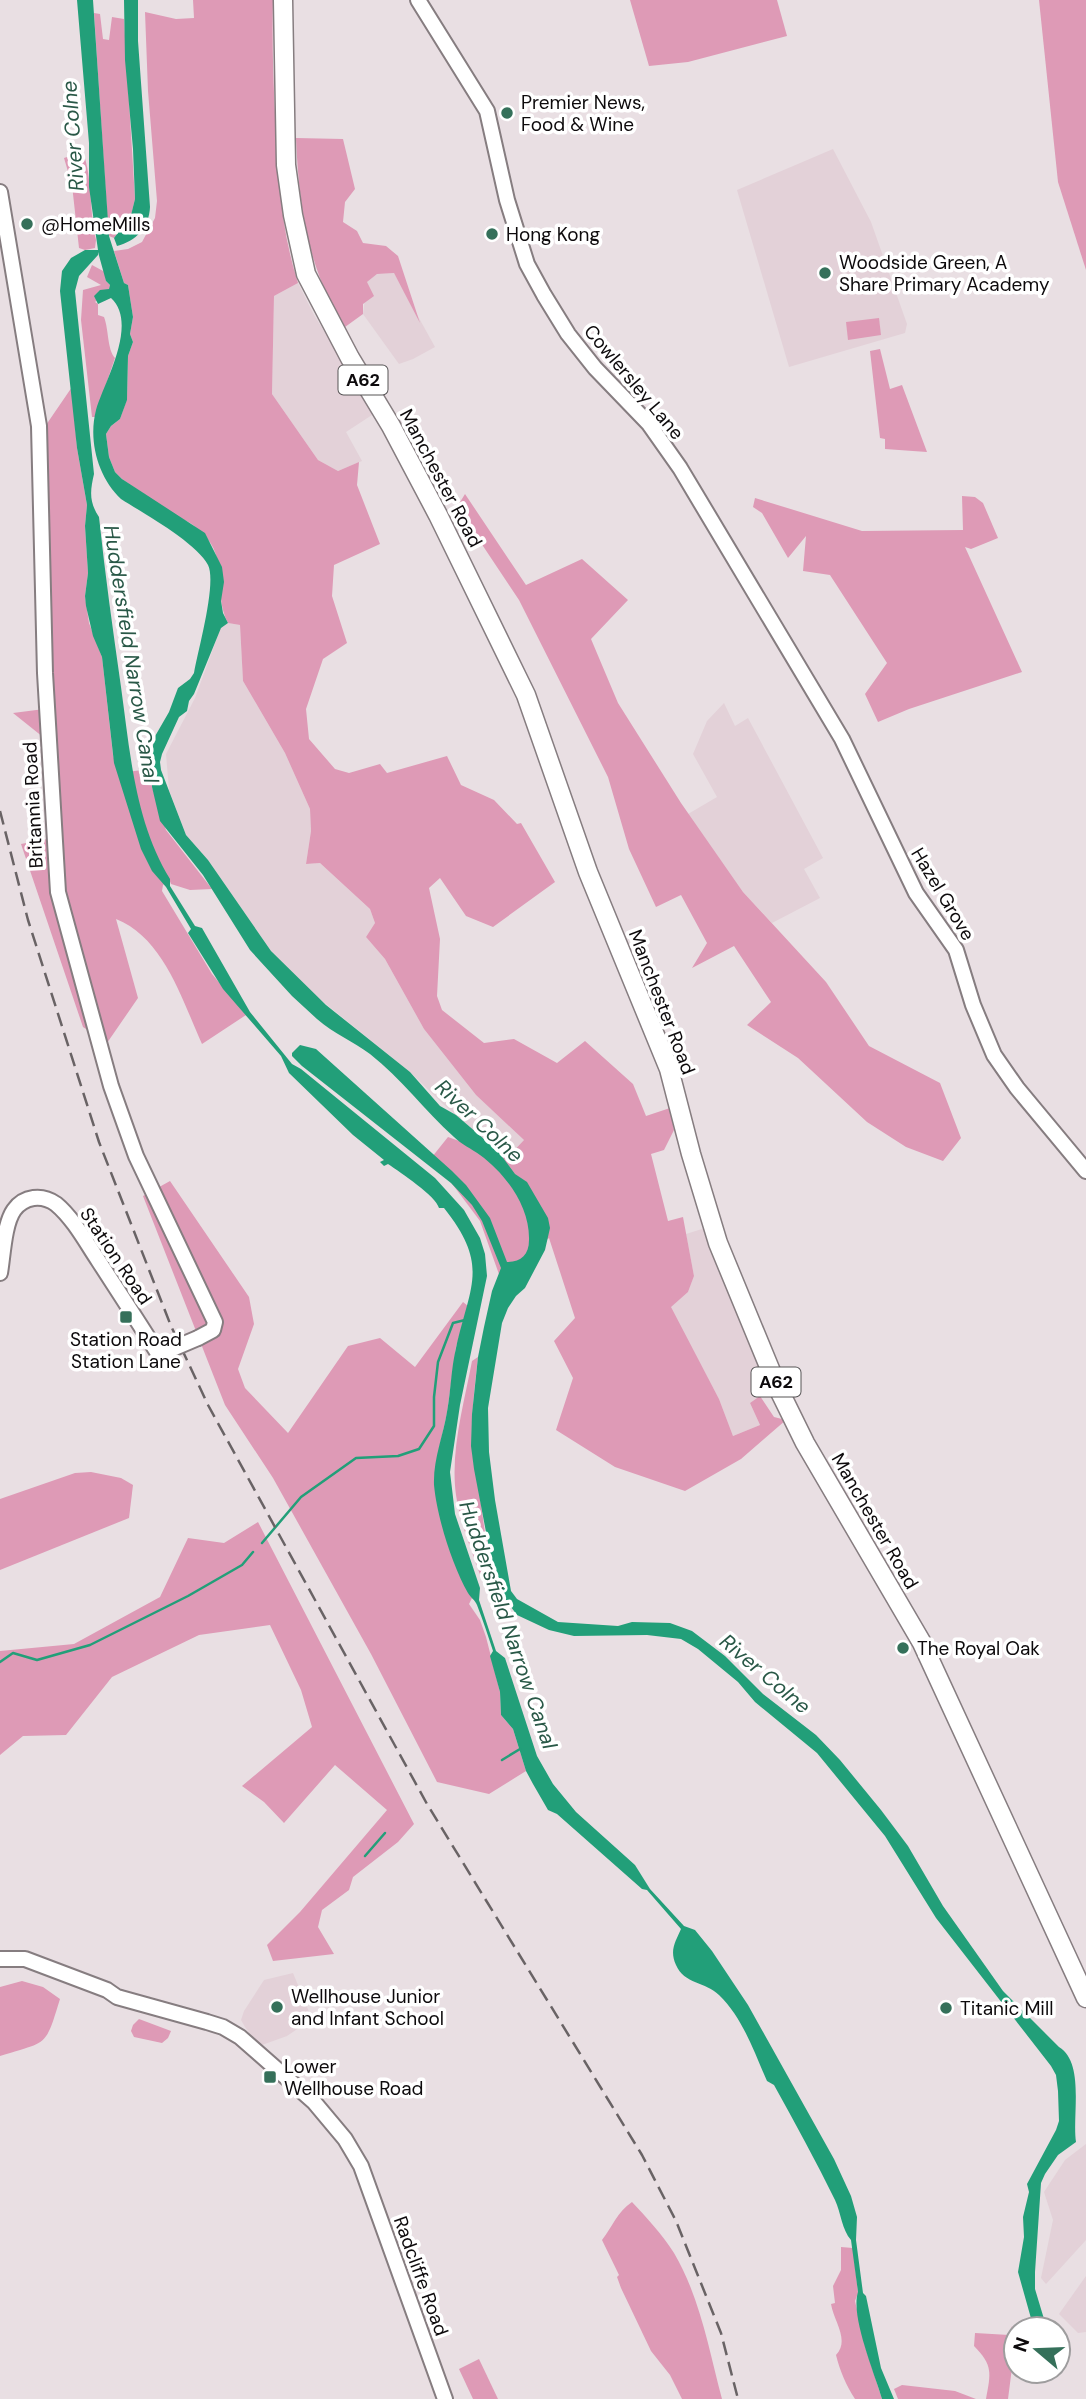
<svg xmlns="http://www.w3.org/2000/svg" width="1086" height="2399" font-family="'DM Sans',sans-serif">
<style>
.built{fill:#e3d1d8}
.green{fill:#de9ab6}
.water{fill:#229f79}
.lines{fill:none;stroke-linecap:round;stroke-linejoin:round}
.stream{stroke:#229f79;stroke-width:2.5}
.minor-casing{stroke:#867d80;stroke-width:18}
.major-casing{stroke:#867d80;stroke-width:21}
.minor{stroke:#fff;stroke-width:14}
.major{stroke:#fff;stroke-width:18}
.rail{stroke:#696365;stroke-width:2.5;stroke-dasharray:14 7;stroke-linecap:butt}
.minor-bridge-casing{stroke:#867d80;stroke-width:18;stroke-linecap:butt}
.minor-bridge{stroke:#fff;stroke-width:14}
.poi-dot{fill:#35705a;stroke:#fff;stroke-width:2.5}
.labels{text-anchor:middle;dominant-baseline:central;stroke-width:7;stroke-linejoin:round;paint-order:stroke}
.shield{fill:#fff;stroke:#565455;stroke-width:2}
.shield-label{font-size:18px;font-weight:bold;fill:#0d0a0c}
.poi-label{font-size:19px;fill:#0d0a0c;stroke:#fff;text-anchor:start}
.street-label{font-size:19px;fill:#0d0a0c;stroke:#fff}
.water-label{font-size:21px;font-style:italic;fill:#295847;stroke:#fff}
</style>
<rect width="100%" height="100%" fill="#e9dfe3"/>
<!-- built -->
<g class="built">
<path d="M 833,149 L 871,222 L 907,324 L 905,333 L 789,367 L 737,190 Z"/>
<path d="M 394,273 L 435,347 L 413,359 L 399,364 L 363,314 L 367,282 L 377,274 Z"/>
<path d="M 298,283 L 314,315 L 375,413 L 346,432 L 362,461 L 338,471 L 318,460 L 272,394 L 274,296 Z"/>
<path d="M 228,623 L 240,625 L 243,681 L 285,753 L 310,809 L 311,831 L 306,864 L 320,863 L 370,909 L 375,923 L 366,937 L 385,959 L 424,1029 L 476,1095 L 524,1140 L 507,1159 L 443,1104 L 410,1072 L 306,988 L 271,951 L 208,860 L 186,835 L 169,790 L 166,754 L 195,698 L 221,627 Z"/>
<path d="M 724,703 L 735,726 L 748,718 L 823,858 L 804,869 L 820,898 L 772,923 L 743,892 L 688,814 L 717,797 L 693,754 L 707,721 Z"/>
<path d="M 705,1228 L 723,1279 L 771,1389 L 750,1403 L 760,1425 L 733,1436 L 719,1399 L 670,1307 L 688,1292 L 694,1276 L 686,1234 Z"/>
<path d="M 293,1973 L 312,2019 L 287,2036 L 262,2045 L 256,2042 L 245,2027 L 241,2020 L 244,2011 L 264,1980 Z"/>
<path d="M 1086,2144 L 1086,2240 L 1046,2284 L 1041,2278 L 1053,2220 L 1044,2192 L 1065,2160 Z"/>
<path d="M 1086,2276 L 1086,2332 L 1078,2333 L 1059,2314 Z"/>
</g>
<!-- green -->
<g class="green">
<path d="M 193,0 L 273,0 C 272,38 273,75 275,113 C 278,171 280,227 298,283 L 274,296 L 272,394 L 318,460 L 338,471 L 359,462 L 357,485 L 380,544 L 334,565 L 332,596 L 347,643 L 323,659 L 306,709 L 309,739 L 335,769 L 349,773 L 380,764 L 387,773 L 447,756 L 461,785 L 494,800 L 517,824 L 521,823 L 555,882 L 493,927 L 466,916 L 440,878 L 429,888 L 440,939 L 437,996 L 442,1010 L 484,1043 L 514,1039 L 557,1063 L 585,1041 L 633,1084 L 646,1116 L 670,1108 L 674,1130 L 664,1150 L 651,1154 L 668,1221 L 683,1217 L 694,1276 L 688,1292 L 671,1307 L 719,1399 L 733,1436 L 760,1425 L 750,1403 L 760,1396 L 774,1417 L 786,1420 L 741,1459 L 685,1491 L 615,1467 L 556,1430 L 573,1378 L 554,1341 L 575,1318 L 549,1238 L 500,1277 L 480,1221 L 432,1157 L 448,1137 L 507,1158 L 524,1140 L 476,1095 L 424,1029 L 385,959 L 366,937 L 375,923 L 370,909 L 320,863 L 306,864 L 311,831 L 310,809 L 285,753 L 243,681 L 240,625 L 228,623 C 212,592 230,559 202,533 C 195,526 189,521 179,518 L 122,479 L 115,472 L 109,457 L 106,434 L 111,426 L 120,419 L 127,399 L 128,356 L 133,342 L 130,334 L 133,317 L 128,285 L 124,283 L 114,251 L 128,249 L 142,242 L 155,218 L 157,201 L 148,91 L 145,12 L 176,19 L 194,18 Z"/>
<path d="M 630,0 L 777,0 L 787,36 L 688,62 L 649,66 Z"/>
<path d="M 1039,0 L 1086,0 L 1086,270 L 1058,182 Z"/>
<path d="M 94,13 L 100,14 L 103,39 L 109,40 L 112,17 L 124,19 L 135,199 L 131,215 L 114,238 L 109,236 L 108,227 Z"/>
<path d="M 296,138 L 343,139 L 355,189 L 345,202 L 343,222 L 357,231 L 363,243 L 386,246 L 398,256 L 420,323 L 394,273 L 377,274 L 367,282 L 374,296 L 363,304 L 363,314 L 345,327 C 337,311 326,295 320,278 C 303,233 298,186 296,138 Z"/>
<path d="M 83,152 C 93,180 89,211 96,240 L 95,248 L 85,250 L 79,248 L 72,185 L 64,158 Z"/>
<path d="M 92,265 L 105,272 L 106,281 L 110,285 L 109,290 L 95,302 L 98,304 L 98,315 L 104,317 C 109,330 107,349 115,358 L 95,417 L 92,417 L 81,320 L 83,290 L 101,285 L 87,277 Z"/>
<path d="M 879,318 L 881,335 L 848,340 L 846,322 Z"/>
<path d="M 880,349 L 890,389 L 902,385 L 927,452 L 885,449 L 885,439 L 880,438 L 870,351 Z"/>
<path d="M 72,387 L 77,448 L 87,505 L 85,526 L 88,573 L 85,596 L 89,623 L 102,657 L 113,755 L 118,773 L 151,769 L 152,787 L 166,830 L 212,889 L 190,890 L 171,884 L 169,879 L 163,885 L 162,891 L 212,974 L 246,1015 L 202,1044 C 182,1000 164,938 116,919 L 138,998 L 107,1043 L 83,1027 L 21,844 L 58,837 L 53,745 L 13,713 L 52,708 L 46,425 Z"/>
<path d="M 465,494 L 526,585 L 582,559 L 628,600 L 591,639 L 618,703 L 681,803 L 743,892 L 826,982 L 869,1046 L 940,1083 L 961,1138 L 943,1161 L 906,1147 L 867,1122 L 798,1058 L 747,1025 L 771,1002 L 734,946 L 692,968 L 707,943 L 681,895 L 656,907 L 629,849 L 608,777 L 519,600 L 457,507 Z"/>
<path d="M 962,496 L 975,497 L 983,503 L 998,538 L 971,549 L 965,547 L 1022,672 L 909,709 L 878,722 L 865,694 L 887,663 L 830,575 L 803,571 L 806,536 L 788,558 L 762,513 L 753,507 L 755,498 L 862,531 L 963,530 Z"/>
<path d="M 170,1181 L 249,1297 L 254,1324 L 238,1369 L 245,1388 L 288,1433 L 348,1346 L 380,1338 L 415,1367 L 463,1302 L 468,1306 L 456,1347 L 447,1413 L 437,1458 L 436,1496 L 446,1537 L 460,1576 L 472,1598 L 469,1604 L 480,1620 L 486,1637 L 500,1692 L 501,1715 L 513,1729 L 526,1771 L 489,1794 L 437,1782 L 371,1654 L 273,1478 L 225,1405 L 143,1196 Z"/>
<path d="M 478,1357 C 475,1385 471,1414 472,1443 C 472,1462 478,1479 480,1497 C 485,1532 489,1576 510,1606 C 486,1595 480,1576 472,1552 C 465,1533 459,1515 456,1495 C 450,1451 464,1404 472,1361 Z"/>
<path d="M 91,1472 L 121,1478 L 133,1485 L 129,1518 L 0,1570 L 0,1499 L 75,1473 Z"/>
<path d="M 258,1522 L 414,1824 L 398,1842 L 353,1877 L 349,1890 L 322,1910 L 318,1927 L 334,1954 L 273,1961 L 267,1945 L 300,1912 L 387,1810 L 335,1765 L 284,1823 L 264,1802 L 242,1786 L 312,1727 L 301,1690 L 270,1625 L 199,1635 L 112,1677 L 66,1735 L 23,1736 L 0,1755 L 0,1651 L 74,1644 L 160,1597 L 188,1538 L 224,1543 Z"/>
<path d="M 22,1981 L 43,1987 L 60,1999 C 45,2048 48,2041 0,2056 L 0,1987 Z"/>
<path d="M 139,2019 L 171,2031 L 168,2038 L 162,2043 L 134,2037 L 131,2031 L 133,2025 Z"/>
<path d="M 632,2202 C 647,2218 662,2234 674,2253 C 700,2297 709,2350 722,2399 L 682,2399 L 670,2375 L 651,2351 L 621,2288 L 617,2277 L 619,2275 L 602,2240 C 613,2226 617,2212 632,2202 Z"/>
<path d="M 841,2247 L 853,2248 L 858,2293 L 855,2301 L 865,2346 L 882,2399 L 855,2399 C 846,2385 840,2371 836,2355 C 850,2340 834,2322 831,2304 L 835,2303 L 833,2286 L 841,2270 Z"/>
<path d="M 1012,2326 L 1016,2342 L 1016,2357 L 1013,2360 L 1008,2399 L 986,2399 C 991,2373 993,2365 974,2346 L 975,2333 L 1009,2335 Z"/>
<path d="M 479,2359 L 498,2399 L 473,2399 L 459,2369 Z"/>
<path d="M 902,2385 L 955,2391 L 976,2399 L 898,2399 L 894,2389 Z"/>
</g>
<!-- water -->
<g class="water">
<path d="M 77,0 L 93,0 L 109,236 L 124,283 L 128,285 L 133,317 L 130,334 L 133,342 L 128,356 L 127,400 L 120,419 L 111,426 L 106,434 L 109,457 L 115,472 L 122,479 L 205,533 L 222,567 L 224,582 L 221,601 L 223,613 L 228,623 L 221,628 L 194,694 L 189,701 L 187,711 L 179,717 L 162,754 L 160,762 L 161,770 L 186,835 L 208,860 L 271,951 L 326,1005 L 410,1072 L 440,1106 L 456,1115 L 498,1151 L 515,1174 L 527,1182 L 548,1218 L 550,1228 L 545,1250 L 525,1288 L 516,1296 L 508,1308 L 502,1323 L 488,1408 L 489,1452 L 495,1500 L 511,1591 L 517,1599 L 558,1622 L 618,1626 L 632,1622 L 670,1623 L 692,1631 L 725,1656 L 763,1694 L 816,1735 L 840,1760 L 881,1810 L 908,1846 L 943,1906 L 1003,1991 L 1059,2047 C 1085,2063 1072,2115 1076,2142 L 1058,2155 L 1045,2174 L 1041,2183 L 1035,2272 L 1035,2289 L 1047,2329 L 1034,2329 L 1018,2272 L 1024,2237 L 1023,2217 L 1029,2192 L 1027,2184 L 1056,2130 L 1059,2121 L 1058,2091 L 1056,2075 L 1051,2066 L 936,1918 L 885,1836 L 817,1753 L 755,1702 L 738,1682 L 698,1649 L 681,1639 L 647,1635 L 574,1636 L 549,1630 L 517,1615 L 505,1599 L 490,1553 L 474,1469 L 471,1446 L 472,1414 L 478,1357 L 484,1327 L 492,1291 L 501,1268 L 482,1221 L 472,1205 L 451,1183 L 302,1066 L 292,1056 L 292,1053 L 300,1045 L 316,1049 L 452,1171 L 466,1185 L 490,1218 L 507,1262 C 521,1262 529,1255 529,1240 C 530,1207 506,1174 480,1155 C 472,1149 461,1144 454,1137 C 425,1111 401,1078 370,1054 C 353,1041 334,1034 317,1019 L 292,996 L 250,950 L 203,875 L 160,821 L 152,787 L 151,762 L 154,738 L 169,712 L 178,688 L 190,679 L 194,673 C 198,650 217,583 208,565 C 197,543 143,513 121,499 C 98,477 88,441 96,410 C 104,382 139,324 111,298 L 98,304 L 94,296 L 100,290 L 109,289 L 110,285 L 106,281 L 98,252 L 98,255 L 79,276 L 75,291 L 94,474 C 90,491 89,502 99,517 C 105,574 113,631 121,687 C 130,752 135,822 170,879 L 170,886 L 195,926 L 202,928 L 250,1012 L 292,1064 L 301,1069 L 435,1178 L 464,1210 L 480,1238 L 485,1254 L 487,1276 L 460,1405 L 450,1472 L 455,1514 L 480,1588 L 479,1600 L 496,1651 L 505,1658 L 537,1756 L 553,1784 L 576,1812 L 635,1865 L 650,1889 L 684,1926 L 695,1930 L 712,1951 L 748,2005 L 834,2159 L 851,2196 L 857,2217 L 856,2240 L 863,2293 L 866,2296 L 881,2368 L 894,2399 L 882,2399 C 875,2374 850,2316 858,2292 L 851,2240 C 842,2230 841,2213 835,2200 C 816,2161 795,2123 774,2085 L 767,2081 C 754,2052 743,2018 719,1995 C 706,1982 684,1984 676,1965 C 669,1950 676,1941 681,1929 L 647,1890 L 642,1889 L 557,1814 L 548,1810 L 533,1784 L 526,1771 L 513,1729 L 501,1715 L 500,1692 L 490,1656 L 493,1651 C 488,1636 483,1620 477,1605 C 475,1600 471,1598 468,1593 C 452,1565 437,1517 434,1485 C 433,1460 443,1436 447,1412 C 451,1390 451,1369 456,1348 C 470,1285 490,1266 444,1208 L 439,1208 C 436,1196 401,1173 388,1164 L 384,1166 L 380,1162 L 384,1160 L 353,1135 L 289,1073 L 281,1056 L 223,989 L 188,933 L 191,929 L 166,887 L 152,871 L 141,849 L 114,763 L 102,657 L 93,636 L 86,606 L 85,596 L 88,573 L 85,526 L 87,505 L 77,448 L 60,291 L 62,271 L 71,258 L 85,250 L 98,250 L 89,187 L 89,143 Z"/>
<path d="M 124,0 L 138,0 L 138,41 L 150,207 C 149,228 136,241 117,246 L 114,238 L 131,215 L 135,199 L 133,149 L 125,60 Z"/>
</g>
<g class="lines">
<!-- stream -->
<g class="stream">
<path d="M 262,1543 L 301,1497 L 356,1458 L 398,1456 L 419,1449 L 434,1426 L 434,1397 L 438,1362 L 453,1323 L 465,1320"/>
<path d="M 0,1662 L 13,1653 L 37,1660 L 90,1645 L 188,1596 L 242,1565 L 253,1552"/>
<path d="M 502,1760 L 520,1749"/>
<path d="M 365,1856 L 385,1833"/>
</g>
<!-- minor casing -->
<g class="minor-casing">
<g id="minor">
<path d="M 418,0 L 487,111 L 507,200 L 527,264 L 544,295 L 568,334 L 595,368 L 649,424 L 680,468 L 842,739 L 916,893 L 956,950 L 973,1005 L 994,1055 L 1017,1088 L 1086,1171"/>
<path d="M 0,192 L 39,426 L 45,673 L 58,892 L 111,1086 L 136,1156 L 215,1322 L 213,1330 L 198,1338"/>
<path d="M 0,1273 C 3,1256 4,1224 14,1210 C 24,1196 42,1194 56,1204 C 73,1218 86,1242 98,1260 C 118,1291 139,1323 159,1355 L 165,1352"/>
<path d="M 0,1959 L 25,1959 L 107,1990 L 117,1997 L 207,2022 L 223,2027 L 240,2037 L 314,2102 L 345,2139 L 361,2166 L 445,2399"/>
</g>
</g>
<!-- major casing -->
<g class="major-casing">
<path id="major" d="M 283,0 L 286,165 L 293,215 L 306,274 L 350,358 L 391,426 L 438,515 L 526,695 L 588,872 L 669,1069 L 691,1154 L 718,1243 L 777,1386 L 805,1443 L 922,1643 L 1086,1998"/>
</g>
<!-- minor -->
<use href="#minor" class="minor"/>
<!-- major -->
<use href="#major" class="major"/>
<!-- rail -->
<path class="rail" d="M 0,811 L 28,920 L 99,1142 L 171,1326 L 208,1405 L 427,1804 L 642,2155 L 676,2221 L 721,2333 L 738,2399"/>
<!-- minor-bridge casing -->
<g class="minor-bridge-casing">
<path id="minor-bridge" d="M 165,1352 L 198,1338"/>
</g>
<!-- minor-bridge -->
<use href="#minor-bridge" class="minor-bridge"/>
</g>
<!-- markers -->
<g class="poi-dot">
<circle cx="507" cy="113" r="7"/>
<circle cx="27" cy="224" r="7"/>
<circle cx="492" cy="234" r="7"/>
<circle cx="825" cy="273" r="7"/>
<rect x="119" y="1310" width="14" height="14" rx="3.5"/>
<circle cx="903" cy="1648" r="7"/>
<circle cx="277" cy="2007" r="7"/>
<circle cx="946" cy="2008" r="7"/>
<rect x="263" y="2070" width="14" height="14" rx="3.5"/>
</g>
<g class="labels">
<!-- shield labels -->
<g class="shield">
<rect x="338.5" y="365.5" width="49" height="29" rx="5"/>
<rect x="751.5" y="1367.5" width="49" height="29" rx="5"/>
</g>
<g class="shield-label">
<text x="363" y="380">A62</text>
<text x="776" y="1382">A62</text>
</g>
<!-- poi labels -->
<g class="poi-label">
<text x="521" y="102">Premier News,<tspan x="521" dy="22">Food &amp; Wine</tspan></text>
<text x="41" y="224">@HomeMills</text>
<text x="506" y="234">Hong Kong</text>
<text x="839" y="262">Woodside Green, A<tspan x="839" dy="22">Share Primary Academy</tspan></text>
<text x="126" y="1339" text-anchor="middle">Station Road<tspan x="126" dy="22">Station Lane</tspan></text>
<text x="917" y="1648">The Royal Oak</text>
<text x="291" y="1996">Wellhouse Junior<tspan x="291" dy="22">and Infant School</tspan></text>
<text x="960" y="2008">Titanic Mill</text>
<text x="284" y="2066">Lower<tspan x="284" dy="22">Wellhouse Road</tspan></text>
</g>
<!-- street labels -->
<g class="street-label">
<text transform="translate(634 382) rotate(50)">Cowlersley Lane</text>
<text transform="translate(441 478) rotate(62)">Manchester Road</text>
<text transform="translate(33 805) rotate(-93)">Britannia Road</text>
<text transform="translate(943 894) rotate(59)">Hazel Grove</text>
<text transform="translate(662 1002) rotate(69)">Manchester Road</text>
<text transform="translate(116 1256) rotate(56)">Station Road</text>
<text transform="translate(875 1521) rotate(60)">Manchester Road</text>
<text transform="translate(421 2276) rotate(70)">Radcliffe Road</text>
</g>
<!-- water labels -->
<g class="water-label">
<text transform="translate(73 136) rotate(-94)">River Colne</text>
<text transform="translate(131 654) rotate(81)">Huddersfield Narrow Canal</text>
<text transform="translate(479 1121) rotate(43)">River Colne</text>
<text transform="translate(508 1625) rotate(71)">Huddersfield Narrow Canal</text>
<text transform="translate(765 1674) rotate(40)">River Colne</text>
</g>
</g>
<!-- north arrow -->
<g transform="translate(1037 2350) rotate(289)"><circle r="33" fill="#ffffff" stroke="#9e9d9e" stroke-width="2"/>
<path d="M0-5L12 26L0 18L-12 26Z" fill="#35705a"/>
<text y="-10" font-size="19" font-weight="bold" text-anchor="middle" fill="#0d0a0c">N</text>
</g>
</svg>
